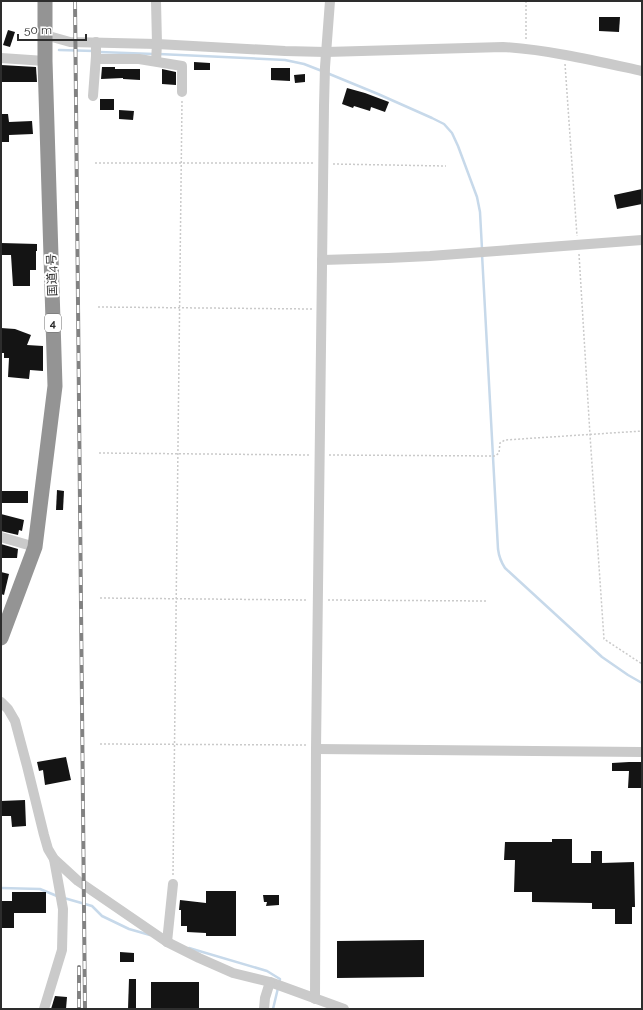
<svg xmlns="http://www.w3.org/2000/svg" width="643" height="1010" font-family="Raleway,'Noto Sans JP',sans-serif">
<style>
.lines{fill:none;stroke-linecap:round;stroke-linejoin:round}
.stream{stroke:#c7d9ea;stroke-width:2.5}
.building{fill:#141414}
.path{stroke:#cacaca;stroke-width:1.5;stroke-dasharray:2 2;stroke-linecap:butt}
.minor{stroke:#cacaca;stroke-width:10}
.highway{stroke:#949494;stroke-width:15}
.rail-casing{stroke:#828282;stroke-width:4}
.rail{stroke:#fff;stroke-width:2.5;stroke-dasharray:8;stroke-linecap:butt}
.labels{text-anchor:middle;dominant-baseline:central;stroke-width:4;stroke-linejoin:round;paint-order:stroke}
.shield{fill:#fff;stroke:#6c6c6c;stroke-width:1}
.shield-label{font-size:11px;font-weight:bold;fill:#2d2d2d}
.street-label{font-size:12px;fill:#2d2d2d;stroke:#fff}
</style>
<rect width="100%" height="100%" fill="#fff"/>
<g class="lines">
<!-- stream -->
<g class="stream">
<path d="M 59,50 L 94,51"/>
<path d="M 99,52 L 154,54"/>
<path d="M 159,54 L 285,60 L 304,64 L 322,71"/>
<path d="M 327,73 L 378,94 L 432,118 L 444,124 L 452,133 L 458,146 L 477,197 L 480,212 L 482,249"/>
<path d="M 482,254 L 498,549 C 499,557 501,562 505,568 L 602,657 L 628,675 L 642,683"/>
<path d="M 1,888 L 40,889 L 57,896"/>
<path d="M 64,898 L 92,906 L 102,916 L 129,929 L 150,935"/>
<path d="M 189,948 L 267,971 L 280,979 L 279,984"/>
<path d="M 273,1009 L 278,988"/>
</g>
</g>
<!-- building -->
<g class="building">
<path d="M 599,17 L 620,17 L 619,32 L 599,31 Z"/>
<path d="M 8,30 L 15,32 L 10,47 L 3,45 Z"/>
<path d="M 194,62 L 210,63 L 210,70 L 194,70 Z"/>
<path d="M 1,65 L 36,67 L 37,82 L 1,82 Z"/>
<path d="M 102,67 L 115,67 L 115,69 L 140,69 L 140,80 L 123,79 L 123,78 L 101,79 Z"/>
<path d="M 271,68 L 290,68 L 290,81 L 271,80 Z"/>
<path d="M 162,69 L 176,72 L 176,85 L 162,84 Z"/>
<path d="M 305,74 L 305,82 L 295,83 L 294,75 Z"/>
<path d="M 347,88 L 365,93 L 389,102 L 385,112 L 371,107 L 370,111 L 354,106 L 353,108 L 342,104 Z"/>
<rect x="100" y="99" width="14" height="11"/>
<path d="M 119,110 L 134,111 L 133,120 L 119,119 Z"/>
<path d="M 1,114 L 8,114 L 9,122 L 32,121 L 33,134 L 9,135 L 9,142 L 1,142 Z"/>
<path d="M 642,189 L 642,204 L 617,209 L 614,195 Z"/>
<path d="M 1,243 L 37,244 L 37,251 L 36,251 L 36,270 L 30,270 L 30,286 L 13,286 L 11,255 L 1,255 Z"/>
<path d="M 1,328 L 15,329 L 31,335 L 27,345 L 43,346 L 43,371 L 30,370 L 29,379 L 8,377 L 9,358 L 4,358 L 4,353 L 1,353 Z"/>
<path d="M 57,490 L 64,491 L 63,510 L 56,510 Z"/>
<rect x="1" y="491" width="27" height="12"/>
<path d="M 1,514 L 24,520 L 22,531 L 19,530 L 18,535 L 1,531 Z"/>
<path d="M 1,544 L 18,549 L 17,558 L 1,558 Z"/>
<path d="M 1,572 L 9,574 L 4,595 L 1,594 Z"/>
<path d="M 66,757 L 71,780 L 45,785 L 43,770 L 39,771 L 37,762 Z"/>
<path d="M 629,762 L 642,762 L 642,788 L 628,788 L 629,771 L 612,771 L 612,763 Z"/>
<path d="M 25,800 L 26,826 L 12,827 L 11,816 L 1,816 L 1,801 Z"/>
<path d="M 552,839 L 572,839 L 572,863 L 591,863 L 591,851 L 602,851 L 602,863 L 634,862 L 635,907 L 632,907 L 632,924 L 615,924 L 615,909 L 592,909 L 592,903 L 532,902 L 532,892 L 514,892 L 515,860 L 504,860 L 505,842 L 552,842 Z"/>
<path d="M 206,891 L 236,891 L 236,936 L 206,936 L 206,933 L 187,932 L 187,926 L 181,926 L 181,910 L 179,910 L 180,900 L 206,903 Z"/>
<path d="M 12,892 L 46,892 L 46,913 L 14,913 L 14,928 L 1,928 L 1,901 L 12,901 Z"/>
<path d="M 263,895 L 279,895 L 279,905 L 266,906 L 267,902 L 264,902 Z"/>
<path d="M 424,940 L 424,977 L 337,978 L 337,941 Z"/>
<path d="M 120,952 L 134,953 L 134,962 L 120,962 Z"/>
<path d="M 129,979 L 136,979 L 136,1009 L 128,1009 Z"/>
<rect x="151" y="982" width="48" height="27"/>
<path d="M 55,996 L 67,997 L 66,1009 L 51,1009 Z"/>
</g>
<g class="lines">
<!-- path -->
<g class="path">
<path d="M 526,1 L 526,41"/>
<path d="M 565,64 L 577,236"/>
<path d="M 95,163 L 313,163"/>
<path d="M 333,164 L 446,166"/>
<path d="M 579,254 L 590,435 L 604,639 L 642,664"/>
<path d="M 98,307 L 312,309"/>
<path d="M 99,453 L 311,455"/>
<path d="M 329,455 L 495,456 L 499,453 L 500,443 L 505,440 L 642,431"/>
<path d="M 100,598 L 308,600"/>
<path d="M 328,600 L 486,601"/>
<path d="M 100,744 L 306,745"/>
<path d="M 173,875 L 182,100"/>
</g>
<!-- minor -->
<g class="minor">
<path d="M 45,35 L 70,42 L 157,44 L 285,51 L 326,52 L 503,47 C 550,50 596,61 642,71"/>
<path d="M 1,58 L 45,61"/>
<path d="M 96,59 L 139,59 L 182,66 L 182,92"/>
<path d="M 156,61 L 157,44 L 156,1"/>
<path d="M 93,96 L 96,56 L 96,42"/>
<path d="M 322,260 L 388,258 L 430,256 L 642,240"/>
<path d="M 1,537 L 35,547"/>
<path d="M 1,702 L 8,709 L 15,721 L 27,766 L 44,835 L 48,849 L 54,859 L 78,881 L 167,942 L 199,958 L 233,973 L 270,982 L 344,1009"/>
<path d="M 316,749 L 642,752"/>
<path d="M 167,942 L 173,884"/>
<path d="M 315,999 L 316,749 L 324,106 L 325,67 L 330,1"/>
<path d="M 44,1009 L 62,950 L 63,909 L 54,859"/>
<path d="M 264,1009 L 265,998 L 270,982"/>
</g>
<!-- highway -->
<path class="highway" d="M 1,638 L 35,547 L 55,386 L 45,61 L 45,1"/>
<!-- rail casing -->
<g class="rail-casing">
<g id="rail">
<path d="M 75,1 L 85,1009"/>
<path d="M 79,967 L 79,1009"/>
</g>
</g>
<!-- rail -->
<use href="#rail" class="rail"/>
</g>
<g class="labels">
<!-- shield labels -->
<rect class="shield" x="45" y="314" width="16" height="18" rx="3"/>
<g class="shield-label">
<text x="53" y="323">4</text>
</g>
<!-- street labels -->
<g class="street-label">
<text transform="translate(52 275) rotate(-92)">国道4号</text>
</g>
</g>
<!-- border -->
<rect width="643" height="1010" fill="none" stroke="#2d2d2d" stroke-width="4"/>
<!-- scale -->
<path d="M18 34v6h68v-6" fill="none" stroke="#2d2d2d" stroke-width="2"/>
<text x="24" y="34" font-size="12" fill="#2d2d2d" stroke="#ffffff" stroke-width="3" paint-order="stroke">50 m</text>
</svg>
